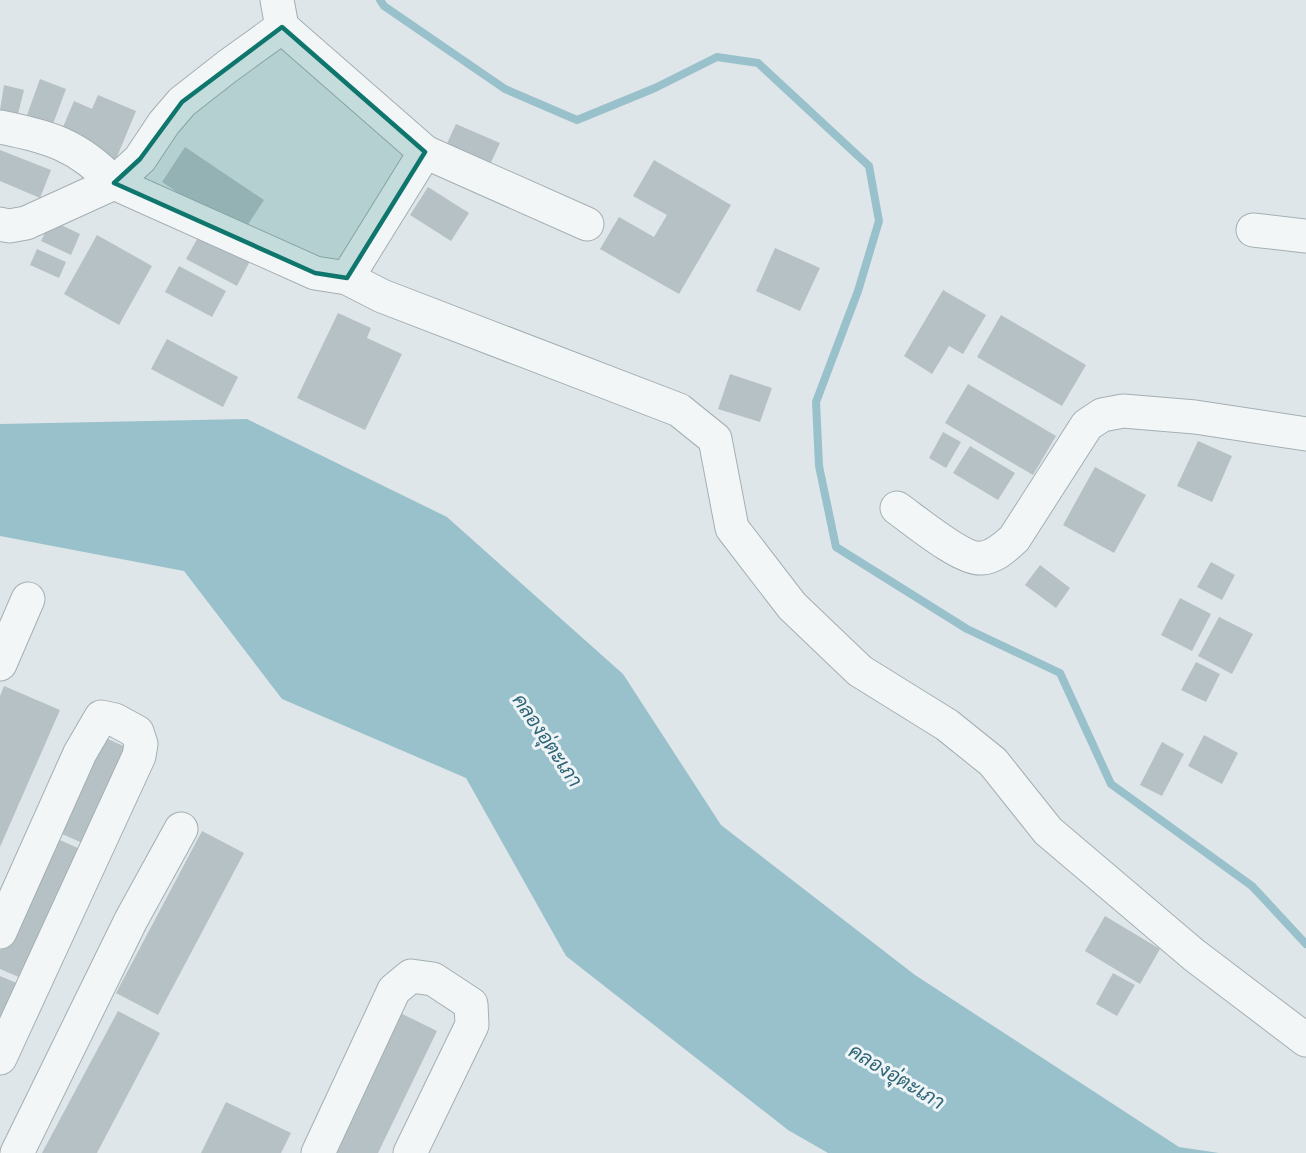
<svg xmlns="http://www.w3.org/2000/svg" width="1306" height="1153" font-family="'IBM Plex Sans',Sarabun,sans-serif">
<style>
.water{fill:#98c1cb}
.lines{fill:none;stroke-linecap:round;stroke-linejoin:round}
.stream{stroke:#98c1cb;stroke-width:8}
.building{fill:#b6c1c6}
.minor-casing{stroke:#a4afb3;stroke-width:35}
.minor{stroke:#f2f6f7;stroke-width:33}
.marked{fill:#0f766e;fill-opacity:0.2;stroke:#0f766e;stroke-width:4.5;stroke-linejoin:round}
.labels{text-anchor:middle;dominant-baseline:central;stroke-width:6;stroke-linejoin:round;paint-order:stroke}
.water-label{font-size:20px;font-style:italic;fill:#2f6677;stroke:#eff4f7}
</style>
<rect width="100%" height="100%" fill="#dfe6e9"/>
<!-- water -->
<path class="water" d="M 247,419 L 447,517 L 623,674 L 721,825 L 915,975 L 1179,1147 L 1219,1153 L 828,1153 L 788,1130 L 566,956 L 466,778 L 282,699 L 184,571 L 0,536 L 0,424 Z"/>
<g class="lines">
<!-- stream -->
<path class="stream" d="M 380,0 L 384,6 L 505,89 L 577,120 L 655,88 L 717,57 L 758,63 L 869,166 L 879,221 L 858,291 L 816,402 L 819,466 L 836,547 L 967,629 L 1060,673 L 1111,784 L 1252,886 L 1306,944"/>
</g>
<!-- building -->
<g class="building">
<path d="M 40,79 L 66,89 L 53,124 L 27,115 Z"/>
<path d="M 4,85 L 24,90 L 18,114 L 0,110 Z"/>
<path d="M 98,95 L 136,111 L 114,164 L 74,148 L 79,134 L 63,127 L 74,101 L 92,109 Z"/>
<path d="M 456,124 L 500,143 L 488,169 L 444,150 Z"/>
<path d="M 185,147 L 264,200 L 241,235 L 162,182 Z"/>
<path d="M 0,150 L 51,170 L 40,198 L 0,181 Z"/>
<path d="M 654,160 L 731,205 L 679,294 L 600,249 L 619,217 L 654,237 L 667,215 L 633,196 Z"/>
<path d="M 428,187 L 469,213 L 451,241 L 410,215 Z"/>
<path d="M 51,220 L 80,234 L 71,255 L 41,241 Z"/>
<path d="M 200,234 L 250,261 L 237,286 L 186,259 Z"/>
<path d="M 97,235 L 152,266 L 119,325 L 64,294 Z"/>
<path d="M 775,248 L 820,268 L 800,311 L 756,291 Z"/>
<path d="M 37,249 L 66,262 L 59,278 L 30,265 Z"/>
<path d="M 179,266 L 226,291 L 212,317 L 165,292 Z"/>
<path d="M 943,290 L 986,315 L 963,354 L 949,346 L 932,374 L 904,356 Z"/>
<path d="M 338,313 L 371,328 L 367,338 L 402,354 L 365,430 L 297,398 Z"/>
<path d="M 1001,315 L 1086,365 L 1062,406 L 977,357 Z"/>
<path d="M 167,339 L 238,377 L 223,407 L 151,369 Z"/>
<path d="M 730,374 L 772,388 L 760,422 L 718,409 Z"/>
<path d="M 968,384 L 1056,436 L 1033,475 L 945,423 Z"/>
<path d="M 943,432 L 961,442 L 946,468 L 929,458 Z"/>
<path d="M 1198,441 L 1232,456 L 1212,502 L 1177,486 Z"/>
<path d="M 970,446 L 1015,473 L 998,500 L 953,473 Z"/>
<path d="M 1095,467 L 1146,495 L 1114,553 L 1063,525 Z"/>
<path d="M 1211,562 L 1235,575 L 1222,600 L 1197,587 Z"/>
<path d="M 1040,565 L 1070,588 L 1056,608 L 1025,585 Z"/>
<path d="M 1180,598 L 1211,614 L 1192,651 L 1161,635 Z"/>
<path d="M 1219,617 L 1253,634 L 1232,674 L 1198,656 Z"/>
<path d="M 1196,662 L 1220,674 L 1206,702 L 1181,690 Z"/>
<path d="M 4,686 L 60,710 L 0,847 L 0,696 Z"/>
<path d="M 97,734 L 132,750 L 89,846 L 53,830 Z"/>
<path d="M 1204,735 L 1238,753 L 1222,784 L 1188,766 Z"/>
<path d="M 1162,742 L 1184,754 L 1162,796 L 1140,785 Z"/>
<path d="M 202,831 L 244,853 L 158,1015 L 116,993 Z"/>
<path d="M 51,836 L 87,852 L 30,982 L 0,969 L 0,951 Z"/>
<path d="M 1105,916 L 1160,949 L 1140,984 L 1085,951 Z"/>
<path d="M 1113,973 L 1135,985 L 1117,1016 L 1096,1004 Z"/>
<path d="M 0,976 L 26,987 L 0,1044 Z"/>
<path d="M 390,1008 L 437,1031 L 378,1153 L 319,1153 Z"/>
<path d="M 118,1011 L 160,1033 L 97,1153 L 42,1153 Z"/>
<path d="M 226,1102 L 291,1133 L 281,1153 L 201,1153 Z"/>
</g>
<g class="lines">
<!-- minor casing -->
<g class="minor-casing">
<g id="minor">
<path d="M 282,27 L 425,152 L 587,224"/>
<path d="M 0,127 C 50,137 78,145 114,183 L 315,273 L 347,278 L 382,296 L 679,410 L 715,439 L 732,528 L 792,606 L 860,671 L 947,725 L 993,762 L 1048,831 L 1194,955 L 1306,1040"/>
<path d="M 0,224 L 9,226 L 26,223 L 114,183 L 140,159 L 164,123 L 182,102 L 228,66 L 282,27 L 277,0"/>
<path d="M 1253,230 L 1306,236"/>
<path d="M 347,278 L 425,152"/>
<path d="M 897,508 C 914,520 963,561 982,558 C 995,557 1005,547 1014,539 L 1087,425 L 1102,415 L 1123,411 L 1195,417 L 1306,434"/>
<path d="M 0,664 L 28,599"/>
<path d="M 0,932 L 80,753 L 101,717 L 115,720 L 137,732 L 141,744 L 139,756 L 0,1058"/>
<path d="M 17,1153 L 131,920 L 181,829"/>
<path d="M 318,1153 L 394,990 L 411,976 L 433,979 L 471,1004 L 472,1025 L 410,1153"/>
</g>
</g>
<!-- minor -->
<use href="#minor" class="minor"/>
</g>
<!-- marked area -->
<path class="marked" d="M 282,27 L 425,152 L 347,278 L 315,273 L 114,183 L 140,159 L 182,102 Z"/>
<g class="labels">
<!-- water labels -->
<g class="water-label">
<text transform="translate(548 740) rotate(56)">คลองอุ่ตะเภา</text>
<text transform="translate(897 1076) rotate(31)">คลองอุ่ตะเภา</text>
</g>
</g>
</svg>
